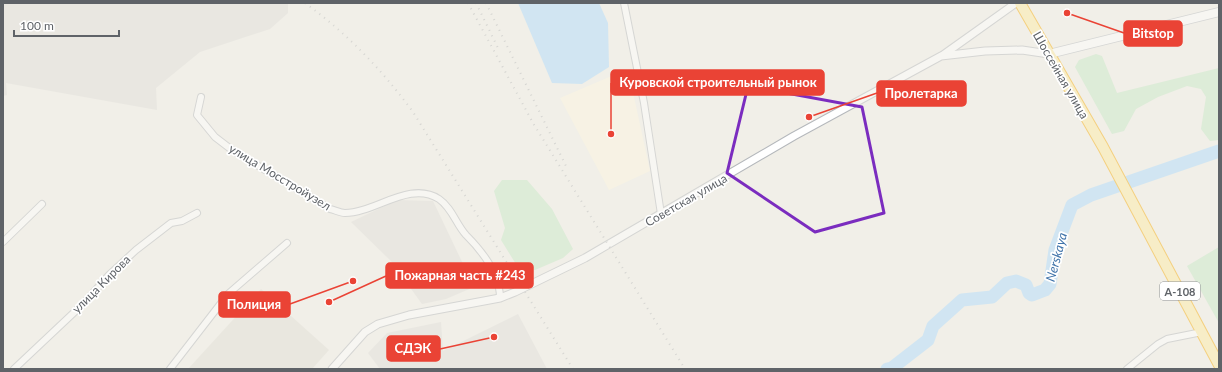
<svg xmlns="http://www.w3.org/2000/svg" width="1222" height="372" font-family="Lato,sans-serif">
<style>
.commercial{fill:#fef7e0}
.industrial{fill:#e0deda}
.education{fill:#e1ded6}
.green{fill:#c5e8c5}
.water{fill:#aadaff}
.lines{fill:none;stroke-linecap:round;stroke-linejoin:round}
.river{stroke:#aadaff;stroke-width:13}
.minor-casing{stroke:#b5b8bc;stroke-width:8}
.tertiary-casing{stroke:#b5b8bc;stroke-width:9}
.secondary-casing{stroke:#b6babf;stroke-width:10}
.trunk-casing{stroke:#f9ab00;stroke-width:12}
.minor{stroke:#fff;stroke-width:6}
.tertiary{stroke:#fff;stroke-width:7}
.secondary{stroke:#fff;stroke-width:8}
.trunk{stroke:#feeaa1;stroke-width:10}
.rail{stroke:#b6b7b8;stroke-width:2;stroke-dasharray:1 5;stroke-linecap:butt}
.marked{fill:none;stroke:#7b2cbf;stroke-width:3;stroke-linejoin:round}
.labels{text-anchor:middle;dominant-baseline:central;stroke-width:3.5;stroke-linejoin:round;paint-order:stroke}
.shield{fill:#fff;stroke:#8f9295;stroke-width:1}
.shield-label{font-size:11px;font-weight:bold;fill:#5f6368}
.street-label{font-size:12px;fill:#5f6368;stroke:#fff}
.water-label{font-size:13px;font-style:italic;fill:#4174aa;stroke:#fff}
.leader{fill:none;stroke:#ea4335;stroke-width:1.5}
.callout-dot{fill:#ea4335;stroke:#fff;stroke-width:1.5}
.callout{fill:#ea4335;stroke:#ea4335;stroke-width:1.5}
.callout-label{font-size:13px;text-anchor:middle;font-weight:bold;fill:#fff}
</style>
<rect width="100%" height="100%" fill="#f1efe8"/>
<!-- commercial -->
<path class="commercial" d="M 628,69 L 650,171 L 609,190 L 560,98 Z"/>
<!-- industrial -->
<g class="industrial">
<path d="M 3,3 L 288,3 L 288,13 L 270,29 L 200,52 L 156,88 L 157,110 L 6,83 L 7,95 L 3,96 Z"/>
<path d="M 397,200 L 433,201 L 474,287 L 446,299 L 422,304 L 391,261 L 351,222 Z"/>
<path d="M 518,314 L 547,369 L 380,369 L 368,353 L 387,333 L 441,322 L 443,351 Z"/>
</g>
<!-- education -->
<path class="education" d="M 261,289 L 329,350 L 312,369 L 188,369 Z"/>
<!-- green -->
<g class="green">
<path d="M 1096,54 L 1102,56 L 1117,93 L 1219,68 L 1219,140 L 1210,141 L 1201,129 L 1206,97 L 1201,89 L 1187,86 L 1158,97 L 1136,109 L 1124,131 L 1112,134 L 1075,67 L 1079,60 Z"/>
<path d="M 502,180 L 527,180 L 552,209 L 573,249 L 563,258 L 535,270 L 519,269 L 501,240 L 505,228 L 494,191 Z"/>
<path d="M 1219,247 L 1219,323 L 1187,266 Z"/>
</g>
<!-- water -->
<path class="water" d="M 518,3 L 599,3 L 608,23 L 609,67 L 582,84 L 552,83 Z"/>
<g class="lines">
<!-- river -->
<path class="river" d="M 887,369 L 892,368 L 928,340 L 933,326 L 962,300 L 992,297 L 1007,283 L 1016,281 L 1026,285 L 1029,293 L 1032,295 L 1045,290 L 1050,284 L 1055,250 L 1072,205 L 1091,195 L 1219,151"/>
<!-- minor casing -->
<g class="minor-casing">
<g id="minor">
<path d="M 624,3 L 644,103 L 661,214"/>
<path d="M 201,97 L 197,115 L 215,137 L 232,150 L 330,209 C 335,210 340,213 345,213 C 375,213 410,180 439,199 C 452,208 456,224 466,235 C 482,251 500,274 500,298"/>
<path d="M 3,242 L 42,204"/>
<path d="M 14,369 L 83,304 L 109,275 L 136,250 L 171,223 L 182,221 L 197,213"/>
<path d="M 170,369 L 228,294 L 287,243"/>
<path d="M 1127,369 L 1158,344 L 1167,339 L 1202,332"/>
</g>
</g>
<!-- tertiary casing -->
<g class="tertiary-casing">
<g id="tertiary">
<path d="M 943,55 L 1016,3"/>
<path d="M 332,369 L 365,332 L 378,324 L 409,315 L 500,298 L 515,292 L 585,258 L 794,136 L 941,56 L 985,51 L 1022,50 L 1049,54"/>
</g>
</g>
<!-- secondary casing -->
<g class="secondary-casing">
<path id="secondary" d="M 1049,54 L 1219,12"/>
</g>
<!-- trunk casing -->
<g class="trunk-casing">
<path id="trunk" d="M 1020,3 L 1103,147 L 1219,365"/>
</g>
<!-- minor -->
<use href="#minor" class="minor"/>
<!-- tertiary -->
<use href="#tertiary" class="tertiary"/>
<!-- secondary -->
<use href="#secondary" class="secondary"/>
<!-- trunk -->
<use href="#trunk" class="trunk"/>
<!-- rail -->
<g class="rail">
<path d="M 305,3 C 348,34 382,70 413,112 L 573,369"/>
<path d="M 468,3 L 533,123 L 685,369"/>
<path d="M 476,3 L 498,48"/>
<path d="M 486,3 L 566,166"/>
<path d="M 3,11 L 7,11"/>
</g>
</g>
<!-- marked area -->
<path d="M0 0H1222V372H0ZM 748,86 L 862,107 L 884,213 L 815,232 L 727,173 Z" fill="#f1efe8" fill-opacity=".55" fill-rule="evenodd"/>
<path class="marked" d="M 748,86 L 862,107 L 884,213 L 815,232 L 727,173 Z"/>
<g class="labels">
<!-- shield labels -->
<rect class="shield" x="1160" y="282" width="40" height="18" rx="3"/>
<g class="shield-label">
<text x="1180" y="291">А-108</text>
</g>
<!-- street labels -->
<g class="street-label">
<text transform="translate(1061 75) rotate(60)">Шоссейная улица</text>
<text transform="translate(280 177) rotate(31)">улица Мосстройузел</text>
<text transform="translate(686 200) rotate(-30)">Советская улица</text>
<text transform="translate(101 284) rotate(-45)">улица Кирова</text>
</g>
<!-- water labels -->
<g class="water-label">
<text transform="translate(1056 257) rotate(-75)">Nerskaya</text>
</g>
</g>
<!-- callouts -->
<path class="leader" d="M1067 13L1124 33M611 134L611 83M809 117L877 93M329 302L386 276M353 281L290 304M494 337L440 349"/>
<g class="callout-dot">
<circle cx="1067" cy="13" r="4"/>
<circle cx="611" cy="134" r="4"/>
<circle cx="809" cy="117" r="4"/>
<circle cx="329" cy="302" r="4"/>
<circle cx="353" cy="281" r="4"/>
<circle cx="494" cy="337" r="4"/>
</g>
<g class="callout">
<rect x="1124" y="21" width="58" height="25" rx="4"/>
<rect x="611" y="70" width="213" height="25" rx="4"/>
<rect x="877" y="81" width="89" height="25" rx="4"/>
<rect x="386" y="263" width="147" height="25" rx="4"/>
<rect x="219" y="292" width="71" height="25" rx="4"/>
<rect x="387" y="336" width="53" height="25" rx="4"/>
</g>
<g class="callout-label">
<text x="1153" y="38">Bitstop</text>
<text x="718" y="87">Куровской строительный рынок</text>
<text x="921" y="98">Пролетарка</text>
<text x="460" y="280">Пожарная часть #243</text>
<text x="254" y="309">Полиция</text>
<text x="413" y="353">СДЭК</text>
</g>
<!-- border -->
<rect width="1222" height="372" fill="none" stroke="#5f6368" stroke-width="8"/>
<!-- scale -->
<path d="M14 30v6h105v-6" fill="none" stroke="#5f6368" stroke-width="2"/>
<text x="20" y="30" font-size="12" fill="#5f6368" stroke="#ffffff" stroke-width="3" paint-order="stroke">100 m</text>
</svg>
